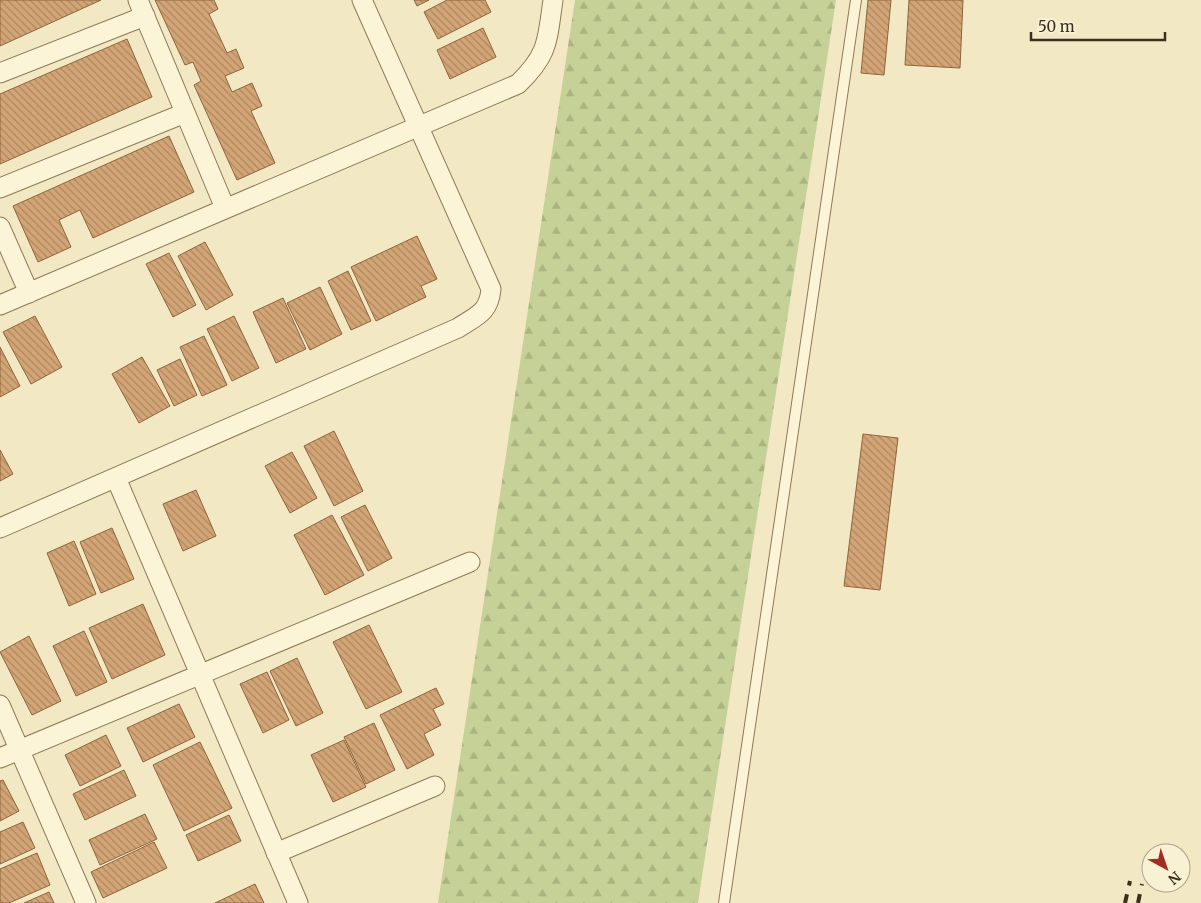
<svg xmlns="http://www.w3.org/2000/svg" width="1201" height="903" font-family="Merriweather,serif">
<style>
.forest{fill:url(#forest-firs)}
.building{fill:url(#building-back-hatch);stroke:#8f643b}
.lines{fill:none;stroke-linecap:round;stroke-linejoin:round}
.lane-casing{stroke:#8e7958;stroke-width:12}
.street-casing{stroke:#8e7958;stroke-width:21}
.lane{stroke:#fbf4d7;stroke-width:10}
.street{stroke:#fbf4d7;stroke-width:19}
.rail{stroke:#3c2f1d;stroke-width:4;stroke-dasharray:9 9;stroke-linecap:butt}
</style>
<defs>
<pattern id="forest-firs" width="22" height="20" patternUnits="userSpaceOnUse" patternTransform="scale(1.25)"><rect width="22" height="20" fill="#c5d196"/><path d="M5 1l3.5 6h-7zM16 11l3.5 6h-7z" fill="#aab481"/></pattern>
<pattern id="building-back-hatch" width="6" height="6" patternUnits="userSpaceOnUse" patternTransform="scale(1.25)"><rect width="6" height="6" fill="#d3a576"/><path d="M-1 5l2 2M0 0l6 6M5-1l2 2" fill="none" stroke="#ac8760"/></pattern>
</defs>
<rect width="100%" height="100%" fill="#f2e8c3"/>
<!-- forest -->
<path class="forest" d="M 575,0 L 836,0 L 698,903 L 438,903 Z"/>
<!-- building -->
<g class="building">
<path d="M 0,0 L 101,0 L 0,46 Z"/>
<path d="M 155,0 L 214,0 L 218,9 L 209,14 L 227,53 L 236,49 L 244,68 L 225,76 L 232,92 L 252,83 L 262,106 L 251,111 L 275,163 L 237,180 L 194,85 L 201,81 L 193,62 L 185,65 Z"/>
<path d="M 414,0 L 429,0 L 417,6 Z"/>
<path d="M 447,0 L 485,0 L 491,12 L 438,39 L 424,12 Z"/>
<path d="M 868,0 L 891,0 L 884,75 L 861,73 Z"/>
<path d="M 909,0 L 963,0 L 960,68 L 905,65 Z"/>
<path d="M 483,28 L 496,57 L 450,79 L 437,50 Z"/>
<path d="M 127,39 L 152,97 L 0,164 L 0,94 Z"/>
<path d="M 169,136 L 194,192 L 93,238 L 80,210 L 59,220 L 71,247 L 38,262 L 13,206 Z"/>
<path d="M 417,236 L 437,279 L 421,286 L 426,297 L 376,321 L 351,267 Z"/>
<path d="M 205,242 L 233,295 L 206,310 L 178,256 Z"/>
<path d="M 169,253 L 196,305 L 173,317 L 146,264 Z"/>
<path d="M 348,271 L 371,321 L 351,330 L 328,281 Z"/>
<path d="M 320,287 L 342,334 L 310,350 L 287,303 Z"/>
<path d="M 283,298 L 306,349 L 276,363 L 253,312 Z"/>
<path d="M 35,316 L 62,367 L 31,384 L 3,332 Z"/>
<path d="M 234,316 L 259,368 L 232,381 L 207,329 Z"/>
<path d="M 204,336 L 227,385 L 202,396 L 180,347 Z"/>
<path d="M 0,347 L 20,386 L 0,397 Z"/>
<path d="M 142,357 L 170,406 L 139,423 L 112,374 Z"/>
<path d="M 180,359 L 197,395 L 174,406 L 157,370 Z"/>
<path d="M 334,431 L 363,491 L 334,506 L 304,446 Z"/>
<path d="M 863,434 L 898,438 L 880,590 L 844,586 Z"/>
<path d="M 0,450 L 13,474 L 0,481 Z"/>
<path d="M 292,452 L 317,498 L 290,513 L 265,466 Z"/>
<path d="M 196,490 L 216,536 L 183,551 L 163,504 Z"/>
<path d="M 365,505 L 392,558 L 368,571 L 341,517 Z"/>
<path d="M 332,515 L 364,575 L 325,595 L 294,535 Z"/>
<path d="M 112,528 L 134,579 L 101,593 L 80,542 Z"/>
<path d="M 74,541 L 96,594 L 69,606 L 47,553 Z"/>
<path d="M 143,604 L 165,655 L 112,679 L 89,628 Z"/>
<path d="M 369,625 L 402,692 L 366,709 L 333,642 Z"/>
<path d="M 84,631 L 107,682 L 76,696 L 53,646 Z"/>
<path d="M 29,636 L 61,701 L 32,715 L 0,652 Z"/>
<path d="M 297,658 L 323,713 L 296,726 L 270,671 Z"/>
<path d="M 267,672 L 289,720 L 263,733 L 240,684 Z"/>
<path d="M 436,688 L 444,704 L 433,709 L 441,725 L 424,734 L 434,755 L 407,769 L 380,715 Z"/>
<path d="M 179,704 L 195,737 L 143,762 L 127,728 Z"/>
<path d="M 374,723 L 395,770 L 366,784 L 344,737 Z"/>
<path d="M 106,735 L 121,766 L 80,786 L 65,755 Z"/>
<path d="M 344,740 L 366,787 L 333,802 L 311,755 Z"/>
<path d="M 200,742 L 232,808 L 184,831 L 153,765 Z"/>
<path d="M 124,770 L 136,796 L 85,820 L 73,794 Z"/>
<path d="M 3,780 L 19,811 L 0,821 L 0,781 Z"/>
<path d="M 145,814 L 157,839 L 100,865 L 89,840 Z"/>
<path d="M 229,815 L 241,841 L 198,861 L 186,835 Z"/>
<path d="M 23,822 L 35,848 L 0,864 L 0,832 Z"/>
<path d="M 154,842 L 167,868 L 103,898 L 91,872 Z"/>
<path d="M 37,853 L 50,885 L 9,903 L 0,903 L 0,869 Z"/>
<path d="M 255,884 L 264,903 L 215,903 Z"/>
<path d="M 49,892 L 54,903 L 24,903 Z"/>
</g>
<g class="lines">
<!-- lane casing -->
<g class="lane-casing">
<path id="lane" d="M 724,903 L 856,0"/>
</g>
<!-- street casing -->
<g class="street-casing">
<g id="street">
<path d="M 138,0 L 225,208"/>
<path d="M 0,73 L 145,16"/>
<path d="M 0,188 L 185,113"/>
<path d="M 0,227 L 29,293"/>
<path d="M 0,305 L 518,84 C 549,54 547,41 553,0"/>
<path d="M 116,478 L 298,903"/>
<path d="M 0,528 L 458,328 C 476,316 489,313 491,289 L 362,0"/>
<path d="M 0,705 L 86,903"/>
<path d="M 0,758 L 470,562"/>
<path d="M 276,853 L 435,786"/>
</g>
</g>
<!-- lane -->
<use href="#lane" class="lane"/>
<!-- street -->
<use href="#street" class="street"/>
<!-- rail -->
<g class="rail">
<path d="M 1125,903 L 1130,881"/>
<path d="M 1138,903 L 1142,884"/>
</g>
</g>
<!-- north arrow -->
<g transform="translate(1166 868) rotate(140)"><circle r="24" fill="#f8f1d3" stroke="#ada38a"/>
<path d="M0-4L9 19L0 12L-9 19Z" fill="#a22d23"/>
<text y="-8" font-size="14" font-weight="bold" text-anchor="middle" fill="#3c2f1d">N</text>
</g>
<!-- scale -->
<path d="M1031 32v8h134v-8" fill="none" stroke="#3c2f1d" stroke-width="2.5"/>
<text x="1038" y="32" font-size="15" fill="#3c2f1d" stroke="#f8f1d3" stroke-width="4" paint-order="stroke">50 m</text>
</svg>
